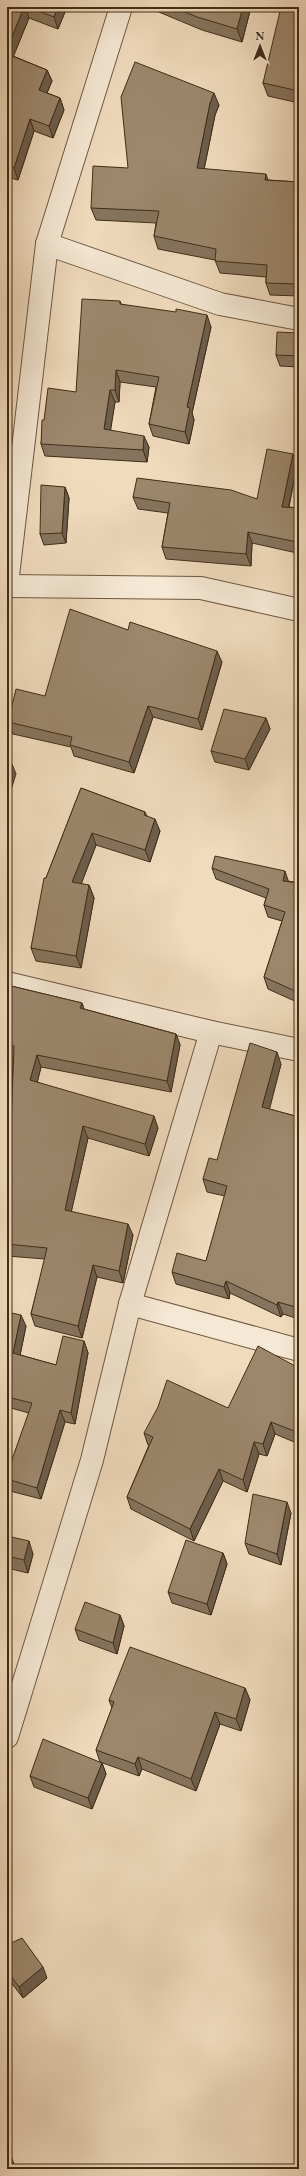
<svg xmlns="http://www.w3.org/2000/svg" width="306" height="2176" font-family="'EB Garamond',serif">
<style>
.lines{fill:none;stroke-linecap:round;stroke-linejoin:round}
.minor-casing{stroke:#6d5840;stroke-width:24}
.minor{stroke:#f5e8d4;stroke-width:22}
.wall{fill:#86745e;stroke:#412d16}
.shaded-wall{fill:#6d5e4c;stroke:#412d16}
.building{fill:#9c876d;stroke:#412d16}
</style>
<rect width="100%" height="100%" fill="#f0dbbd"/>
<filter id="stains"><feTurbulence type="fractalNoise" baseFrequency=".005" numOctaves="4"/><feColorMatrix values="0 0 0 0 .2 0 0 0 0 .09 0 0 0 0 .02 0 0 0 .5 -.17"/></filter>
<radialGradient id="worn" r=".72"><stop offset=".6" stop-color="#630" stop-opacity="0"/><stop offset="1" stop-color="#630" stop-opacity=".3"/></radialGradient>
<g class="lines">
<!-- minor casing -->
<g class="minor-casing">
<g id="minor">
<path d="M 47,244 L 220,304 L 299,319"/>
<path d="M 7,584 L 47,244 L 121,7"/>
<path d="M 7,586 L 201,588 L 299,610"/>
<path d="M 7,983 L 211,1032 L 299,1050"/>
<path d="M 130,1304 L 299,1350"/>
<path d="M 7,1737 L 92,1460 L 130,1304 L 211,1032"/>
</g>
</g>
<!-- minor -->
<use href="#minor" class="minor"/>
</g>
<!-- wall -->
<g class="wall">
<path d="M 7,7 L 67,7 L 58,29 L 29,18 L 13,56 L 47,70 L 52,81 L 47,93 L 60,98 L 64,110 L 53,138 L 34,131 L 18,180 L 7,177 Z"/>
<path d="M 152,7 L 251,7 L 242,42 L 202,30 L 154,10 Z"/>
<path d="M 299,7 L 299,103 L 268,96 L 263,83 Z"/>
<path d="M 219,105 L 215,115 L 204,169 L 268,180 L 299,182 L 299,296 L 270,295 L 266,283 L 266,277 L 220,273 L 215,260 L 158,249 L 154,236 L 156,223 L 96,220 L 91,208 L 128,168 Z"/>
<path d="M 120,301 L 121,304 L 211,327 L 192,413 L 194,420 L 189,444 L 153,436 L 149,424 L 156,387 L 120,382 L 119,402 L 115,402 L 110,430 L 149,447 L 147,462 L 45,456 L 41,444 L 44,420 L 76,392 Z"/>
<path d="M 299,333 L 299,367 L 280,366 L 276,355 Z"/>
<path d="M 293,454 L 297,466 L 289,507 L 299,508 L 299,566 L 296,559 L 297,553 L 252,543 L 251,566 L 166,559 L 162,547 L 168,513 L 138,509 L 133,497 L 257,499 Z"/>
<path d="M 65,487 L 69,498 L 66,543 L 44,545 L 40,534 Z"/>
<path d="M 128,630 L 222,662 L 202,730 L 153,717 L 134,773 L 74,756 L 71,747 L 13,734 L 8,722 L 45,696 Z"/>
<path d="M 266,718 L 270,729 L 249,770 L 215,762 L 211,751 Z"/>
<path d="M 81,788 L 145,812 L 147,816 L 160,831 L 150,862 L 96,845 L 81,884 L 89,885 L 94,898 L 81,968 L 36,961 L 31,948 L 46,878 Z"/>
<path d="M 212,868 L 299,883 L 299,1003 L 268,989 L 264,977 L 282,921 L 268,917 L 264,905 L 266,898 L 216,879 Z"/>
<path d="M 7,985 L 82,1003 L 84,1009 L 176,1034 L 180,1045 L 171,1092 L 41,1067 L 37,1082 L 158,1128 L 149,1156 L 88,1138 L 71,1212 L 133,1235 L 123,1283 L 97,1277 L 82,1338 L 35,1326 L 31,1314 L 45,1259 L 7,1256 L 7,1125 L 11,1125 L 13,1057 L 7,1056 Z"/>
<path d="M 281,1064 L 269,1109 L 299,1117 L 299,1319 L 283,1314 L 281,1317 L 230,1293 L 229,1299 L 176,1284 L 172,1272 L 206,1261 L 225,1196 L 207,1192 L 203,1179 L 217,1160 Z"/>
<path d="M 7,1312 L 26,1326 L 20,1355 L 56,1365 L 84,1341 L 88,1353 L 75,1424 L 65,1422 L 41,1499 L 10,1491 L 7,1483 L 7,1474 L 29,1413 L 7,1407 Z"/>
<path d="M 299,1368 L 299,1444 L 275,1434 L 267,1456 L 259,1454 L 247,1492 L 223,1481 L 194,1541 L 131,1509 L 127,1497 L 149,1445 L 148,1445 L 144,1433 L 228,1408 Z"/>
<path d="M 291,1513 L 281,1565 L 249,1554 L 245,1543 Z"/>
<path d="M 7,1536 L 33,1554 L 28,1573 L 7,1568 Z"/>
<path d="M 223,1553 L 227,1564 L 211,1615 L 172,1603 L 168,1592 Z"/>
<path d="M 299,1593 L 299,1620 L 295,1608 Z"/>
<path d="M 120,1615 L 124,1626 L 117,1654 L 79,1640 L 75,1629 Z"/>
<path d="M 245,1688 L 250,1700 L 241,1731 L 220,1724 L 196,1791 L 142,1769 L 139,1776 L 100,1762 L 96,1750 L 112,1708 L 109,1700 Z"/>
<path d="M 102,1763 L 106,1774 L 92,1809 L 34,1787 L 30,1776 Z"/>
<path d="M 7,1945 L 47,1978 L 23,1998 L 7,1977 Z"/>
<path d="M 7,2147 L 10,2153 L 14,2164 L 7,2168 Z"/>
</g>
<!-- shaded-wall -->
<g class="shaded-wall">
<path d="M 24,7 L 25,7 L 29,18 L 10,65 L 7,57 L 7,49 Z"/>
<path d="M 58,7 L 67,7 L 58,29 L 54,17 Z"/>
<path d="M 243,7 L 251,7 L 242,42 L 237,29 Z"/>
<path d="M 47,70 L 52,81 L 43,102 L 39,90 Z"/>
<path d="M 214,93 L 219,105 L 215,115 L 202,180 L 197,168 L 210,103 Z"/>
<path d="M 60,98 L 64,110 L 53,138 L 49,126 Z"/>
<path d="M 30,119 L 34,131 L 18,180 L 14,168 Z"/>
<path d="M 266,174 L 270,186 L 265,180 Z"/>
<path d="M 296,275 L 299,283 L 299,293 L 296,284 Z"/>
<path d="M 207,315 L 211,327 L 192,413 L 194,420 L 189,444 L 185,432 L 187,407 Z"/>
<path d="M 116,370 L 120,382 L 119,402 L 115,390 Z"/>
<path d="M 110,390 L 115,402 L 109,441 L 104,429 Z"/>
<path d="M 144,436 L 149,447 L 147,462 L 143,450 Z"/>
<path d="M 293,454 L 297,466 L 286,519 L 282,507 Z"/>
<path d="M 65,487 L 69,498 L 66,543 L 62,533 Z"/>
<path d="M 248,532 L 252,543 L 251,566 L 246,554 Z"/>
<path d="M 217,651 L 222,662 L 202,730 L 198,719 Z"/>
<path d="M 148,706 L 153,717 L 134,773 L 129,762 Z"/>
<path d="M 266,718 L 270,729 L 249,770 L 245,759 Z"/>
<path d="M 12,764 L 16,774 L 9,796 L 7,791 L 7,779 Z"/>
<path d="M 155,819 L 160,831 L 150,862 L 145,850 Z"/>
<path d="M 92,833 L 96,845 L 77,895 L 72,882 Z"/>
<path d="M 285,871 L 289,883 L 283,881 Z"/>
<path d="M 89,885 L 94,898 L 81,968 L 76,956 Z"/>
<path d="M 82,1003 L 86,1015 L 80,1008 Z"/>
<path d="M 176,1034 L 180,1045 L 171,1092 L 167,1081 Z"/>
<path d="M 277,1052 L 281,1064 L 267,1119 L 262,1107 Z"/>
<path d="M 37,1055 L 41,1067 L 35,1092 L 30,1080 Z"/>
<path d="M 154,1116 L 158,1128 L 149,1156 L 145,1144 Z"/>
<path d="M 83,1126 L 88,1138 L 69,1222 L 65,1210 Z"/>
<path d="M 128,1224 L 133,1235 L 123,1283 L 119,1271 Z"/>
<path d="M 299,1247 L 299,1271 L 294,1260 Z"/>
<path d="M 93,1265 L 97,1277 L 82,1338 L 78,1326 Z"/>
<path d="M 226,1281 L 230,1293 L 229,1299 L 224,1287 Z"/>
<path d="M 278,1302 L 283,1314 L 281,1317 L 277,1305 Z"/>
<path d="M 21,1315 L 26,1326 L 18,1365 L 13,1353 Z"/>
<path d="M 84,1341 L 88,1353 L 75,1424 L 71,1413 Z"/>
<path d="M 60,1410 L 65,1422 L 41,1499 L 37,1488 Z"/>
<path d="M 271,1422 L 275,1434 L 267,1456 L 263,1444 Z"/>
<path d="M 254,1442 L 259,1454 L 247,1492 L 243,1480 Z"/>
<path d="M 219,1469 L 223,1481 L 194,1541 L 190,1529 Z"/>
<path d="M 287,1502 L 291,1513 L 281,1565 L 277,1554 Z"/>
<path d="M 29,1541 L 33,1554 L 28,1573 L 24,1560 Z"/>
<path d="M 223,1553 L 227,1564 L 211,1615 L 207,1604 Z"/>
<path d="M 120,1615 L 124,1626 L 117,1654 L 113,1643 Z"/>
<path d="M 7,1637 L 11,1649 L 7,1678 Z"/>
<path d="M 245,1688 L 250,1700 L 241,1731 L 236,1719 Z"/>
<path d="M 215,1712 L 220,1724 L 196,1791 L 191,1779 Z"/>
<path d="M 138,1757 L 142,1769 L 139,1776 L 135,1764 Z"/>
<path d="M 102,1763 L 106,1774 L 92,1809 L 88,1798 Z"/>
<path d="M 43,1967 L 47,1978 L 23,1998 L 19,1987 Z"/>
</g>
<!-- building -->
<g class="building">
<path d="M 7,7 L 24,7 L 7,49 Z"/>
<path d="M 28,7 L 58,7 L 54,17 Z"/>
<path d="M 173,7 L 243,7 L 237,29 L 197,17 Z"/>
<path d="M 281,7 L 299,7 L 299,91 L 263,83 Z"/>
<path d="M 7,54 L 47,70 L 39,90 L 60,98 L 49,126 L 30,119 L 14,168 L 7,166 Z"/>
<path d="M 135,62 L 214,93 L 210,103 L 197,168 L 266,174 L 265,180 L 299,182 L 299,275 L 296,275 L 296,284 L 266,283 L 267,265 L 215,261 L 216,249 L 154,236 L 159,211 L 91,208 L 93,166 L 128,168 L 121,97 Z"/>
<path d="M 82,299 L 120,301 L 120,304 L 176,312 L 176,309 L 207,315 L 187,407 L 190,408 L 185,432 L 149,424 L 159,377 L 116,370 L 115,390 L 110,390 L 104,429 L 144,436 L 143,450 L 41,444 L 42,420 L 44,420 L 48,388 L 76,392 Z"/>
<path d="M 277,332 L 299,333 L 299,356 L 276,355 Z"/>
<path d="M 267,449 L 293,454 L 282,507 L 299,508 L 299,559 L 296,559 L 297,542 L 248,532 L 246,554 L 162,547 L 170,503 L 133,497 L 137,478 L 231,490 L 257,499 Z"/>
<path d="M 41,485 L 65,487 L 62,533 L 40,534 Z"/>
<path d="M 70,609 L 128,630 L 130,622 L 217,651 L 198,719 L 148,706 L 129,762 L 70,745 L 72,737 L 8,722 L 16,689 L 45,696 Z"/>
<path d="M 224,709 L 266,718 L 245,759 L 211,751 Z"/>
<path d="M 7,761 L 12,764 L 7,779 Z"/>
<path d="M 81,788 L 145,812 L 144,815 L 155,819 L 145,850 L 92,833 L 72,882 L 89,885 L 76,956 L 31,948 L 44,878 L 46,878 Z"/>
<path d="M 215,856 L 285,871 L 283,881 L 299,883 L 299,991 L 295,991 L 264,977 L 285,912 L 264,905 L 269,889 L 212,868 Z"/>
<path d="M 7,985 L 82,1003 L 80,1008 L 176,1034 L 167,1081 L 37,1055 L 30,1080 L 154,1116 L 145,1144 L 83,1126 L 65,1210 L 128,1224 L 119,1271 L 93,1265 L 78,1326 L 31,1314 L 47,1248 L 7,1244 L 7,1125 L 11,1125 L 14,1046 L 7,1045 Z"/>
<path d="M 250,1043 L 277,1052 L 262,1107 L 299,1117 L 299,1247 L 294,1260 L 299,1262 L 299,1308 L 278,1302 L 277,1305 L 226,1281 L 224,1287 L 172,1272 L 177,1253 L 206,1261 L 227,1186 L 203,1179 L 209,1158 L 217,1160 Z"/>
<path d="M 7,1312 L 21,1315 L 13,1353 L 56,1365 L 63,1336 L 84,1341 L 71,1413 L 60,1410 L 37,1488 L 7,1479 L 7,1474 L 32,1403 L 7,1397 Z"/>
<path d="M 258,1346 L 299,1368 L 299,1433 L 271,1422 L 263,1444 L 254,1442 L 243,1480 L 219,1469 L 190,1529 L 127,1497 L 153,1437 L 144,1433 L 158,1407 L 167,1380 L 228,1408 Z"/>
<path d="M 253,1494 L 287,1502 L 277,1554 L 245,1543 Z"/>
<path d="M 7,1536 L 29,1541 L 24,1560 L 7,1556 Z"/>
<path d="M 186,1540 L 223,1553 L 207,1604 L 168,1592 Z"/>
<path d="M 299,1593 L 299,1610 L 295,1608 Z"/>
<path d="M 85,1602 L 120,1615 L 113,1643 L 75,1629 Z"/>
<path d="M 130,1647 L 245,1688 L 236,1719 L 215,1712 L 191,1779 L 138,1757 L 135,1764 L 96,1750 L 114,1702 L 109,1700 Z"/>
<path d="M 43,1739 L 102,1763 L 88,1798 L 30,1776 Z"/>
<path d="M 22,1938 L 43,1967 L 19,1987 L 7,1971 L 7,1945 Z"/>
<path d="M 7,2147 L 10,2153 L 7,2155 Z"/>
</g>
<!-- margin -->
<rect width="306" height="2176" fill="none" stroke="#f0dbbd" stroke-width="24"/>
<rect x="8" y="8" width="290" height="2160" fill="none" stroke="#412d16" stroke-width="2"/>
<rect x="12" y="12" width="282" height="2152" fill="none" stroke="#412d16"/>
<!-- north arrow -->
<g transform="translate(260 46)" stroke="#f5e8d4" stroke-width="3" paint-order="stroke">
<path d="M0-3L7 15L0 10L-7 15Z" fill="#412d16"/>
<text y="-6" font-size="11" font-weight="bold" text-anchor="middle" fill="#412d16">N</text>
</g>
<rect width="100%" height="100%" filter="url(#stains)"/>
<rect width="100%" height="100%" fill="url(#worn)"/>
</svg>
